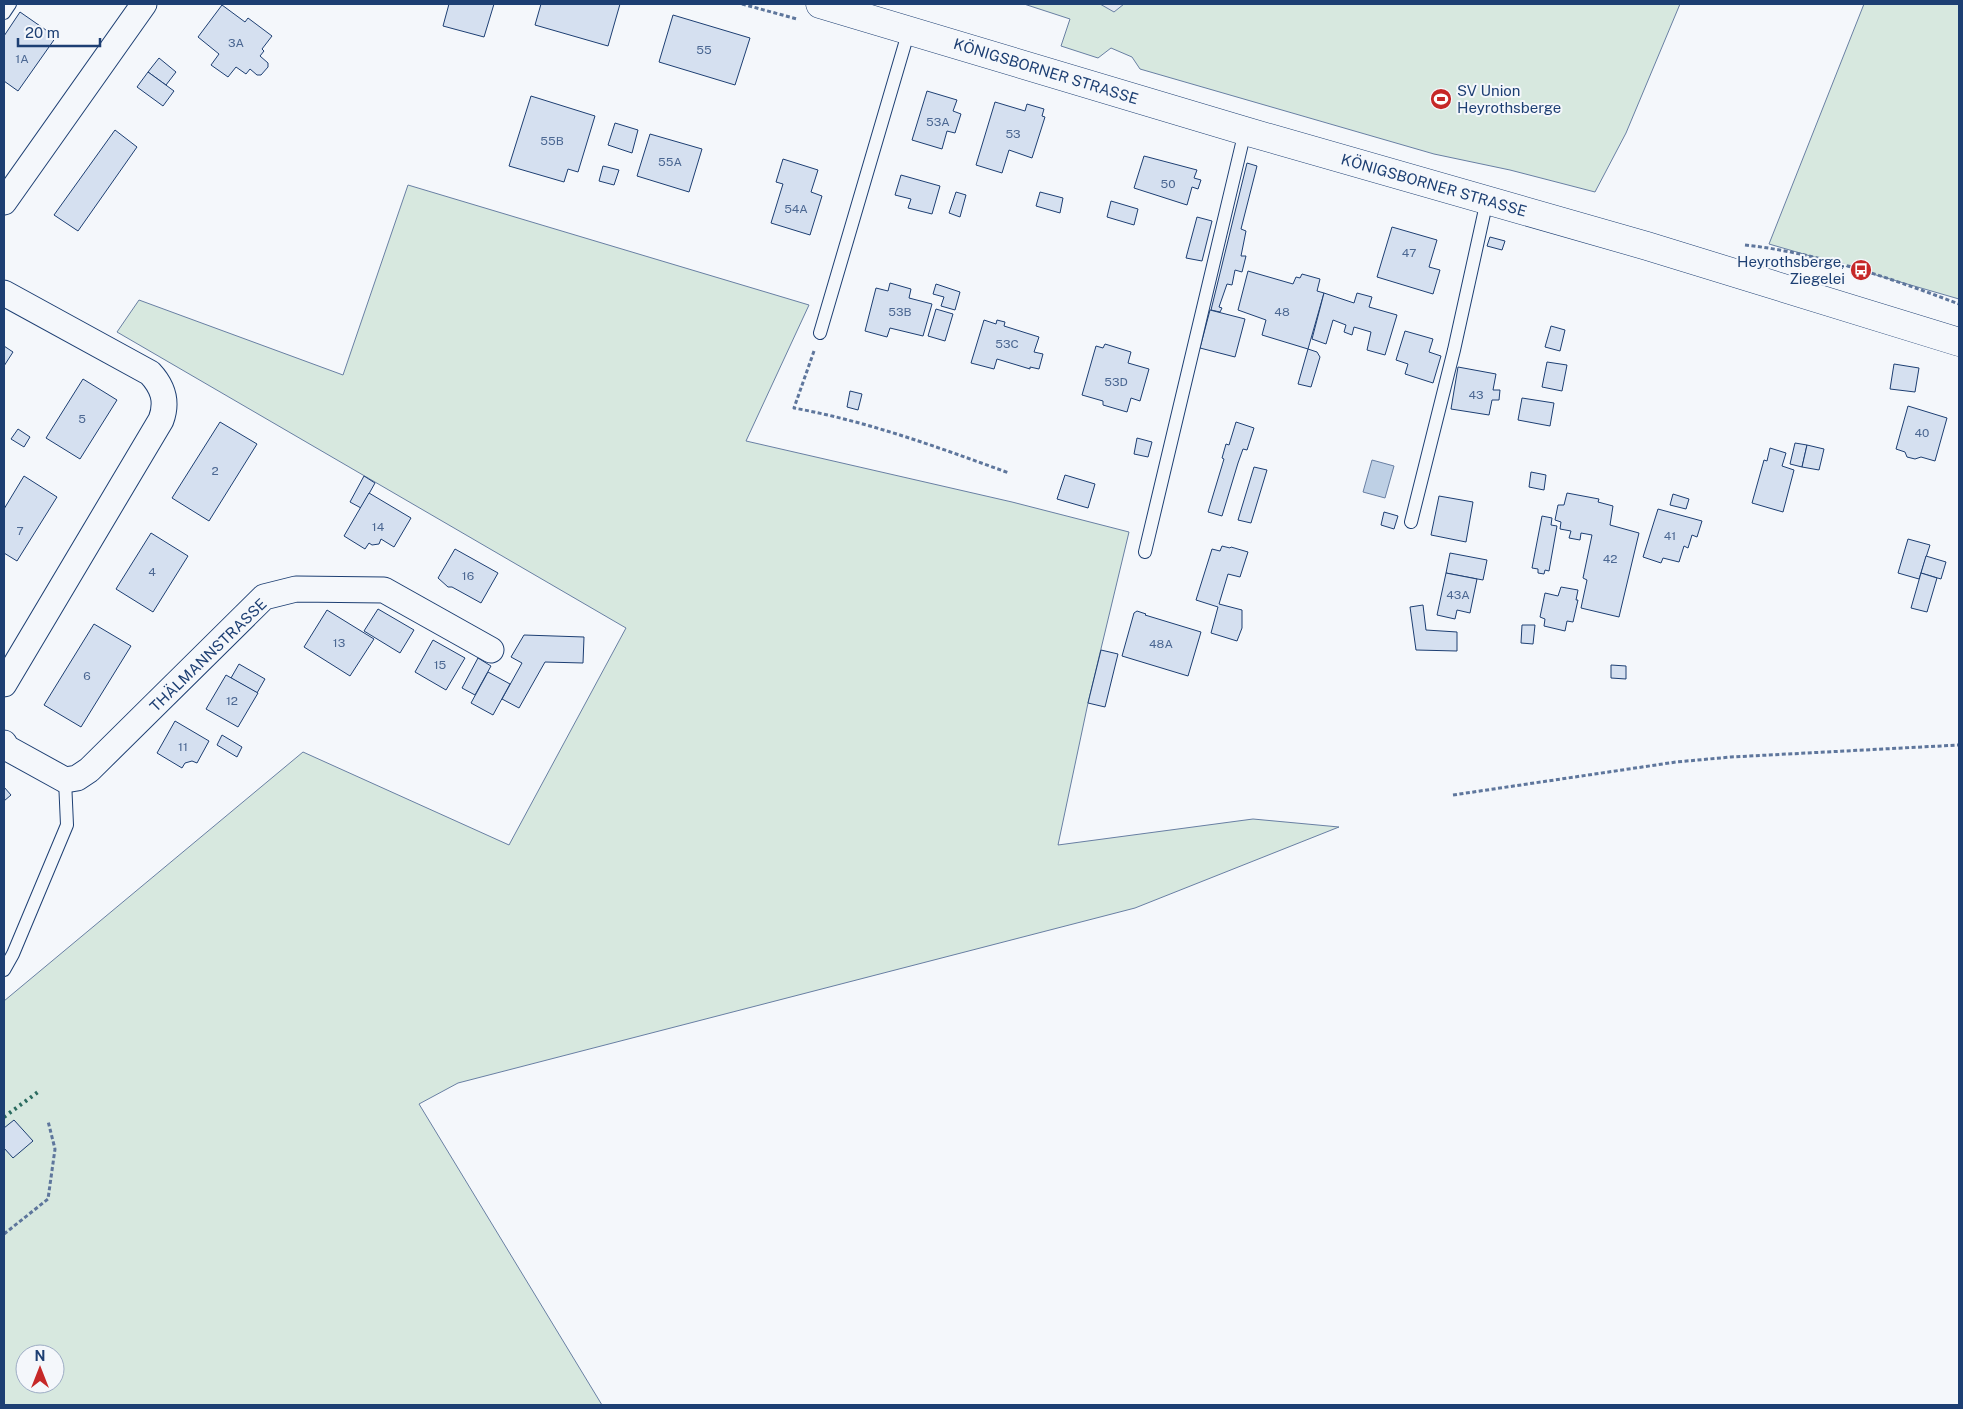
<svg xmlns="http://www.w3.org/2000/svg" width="1963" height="1409" font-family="'Public Sans',sans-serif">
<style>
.green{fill:#d7e8df;stroke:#687fa3;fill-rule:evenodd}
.parking{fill:#e3e8f0;stroke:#687fa3}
.water{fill:#bed0e5;stroke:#687fa3}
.building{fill:#d5e0f0;stroke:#1d3f73}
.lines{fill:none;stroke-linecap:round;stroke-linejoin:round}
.lane-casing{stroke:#1d3f73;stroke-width:14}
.street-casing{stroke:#1d3f73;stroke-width:27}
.primary-casing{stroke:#1d3f73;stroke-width:29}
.path{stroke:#5e769c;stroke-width:3;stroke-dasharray:4 2.5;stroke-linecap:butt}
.lane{stroke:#f4f7fb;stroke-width:12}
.street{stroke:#f4f7fb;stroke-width:25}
.primary{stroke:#f4f7fb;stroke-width:28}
.hedge{stroke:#2c6c60;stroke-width:4;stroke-dasharray:2.5 4;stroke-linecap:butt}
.labels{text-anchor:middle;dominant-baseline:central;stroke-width:4;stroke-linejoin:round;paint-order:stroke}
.number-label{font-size:12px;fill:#4b6792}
.street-label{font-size:15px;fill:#1d3f73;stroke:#f4f7fb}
.poi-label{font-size:15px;fill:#1d3f73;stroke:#f4f7fb;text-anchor:start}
</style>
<rect width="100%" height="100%" fill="#f4f7fb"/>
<!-- green -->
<g class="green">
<path d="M 1024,4 L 1680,4 L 1626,133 L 1595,192 L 1510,170 L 1434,154 L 1140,69 L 1132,57 L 1111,48 L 1098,58 L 1061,46 L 1070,19 Z"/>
<path d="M 1864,4 L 1959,4 L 1959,299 L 1769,244 Z"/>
<path d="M 408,185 L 809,305 L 746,441 L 1012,502 L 1129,532 L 1088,703 L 1058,845 L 1253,819 L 1339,827 L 1135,908 L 458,1083 L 419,1104 L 602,1405 L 4,1405 L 4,1001 L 303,752 L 509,845 L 626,628 L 117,332 L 139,300 L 343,375 ZM 25,1354 L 55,1354 L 55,1384 L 25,1384 Z"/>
</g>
<!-- parking -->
<path class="parking" d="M 1100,4 L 1124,4 L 1114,12 Z"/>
<!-- water -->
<path class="water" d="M 1372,460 L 1394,466 L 1385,498 L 1363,492 Z"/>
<!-- building -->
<g class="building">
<path d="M 449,4 L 494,4 L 484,37 L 443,26 Z"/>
<path d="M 541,4 L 620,4 L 608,46 L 535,25 Z"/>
<path d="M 222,5 L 245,22 L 248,18 L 272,36 L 262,49 L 264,51 L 260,56 L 268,63 L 268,67 L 261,75 L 257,75 L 250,69 L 246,74 L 236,67 L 228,77 L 211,65 L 219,54 L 198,37 Z"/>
<path d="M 20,12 L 56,37 L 18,91 L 4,81 L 4,36 Z"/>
<path d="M 673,15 L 750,38 L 735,85 L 659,62 Z"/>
<path d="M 159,58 L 176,72 L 166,85 L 148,72 Z"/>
<path d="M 148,72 L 174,91 L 163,106 L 137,87 Z"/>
<path d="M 927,91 L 957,100 L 953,111 L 961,114 L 955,133 L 947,131 L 942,149 L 912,140 Z"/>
<path d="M 531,96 L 595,116 L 578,172 L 568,169 L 564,182 L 509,166 Z"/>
<path d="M 995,102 L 1025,111 L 1027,104 L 1044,109 L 1042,116 L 1045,117 L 1032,158 L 1009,150 L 1002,173 L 976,165 Z"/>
<path d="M 615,123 L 638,130 L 632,153 L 608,145 Z"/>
<path d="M 115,130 L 137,147 L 78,231 L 54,215 Z"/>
<path d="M 650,134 L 702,149 L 689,192 L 637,176 Z"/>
<path d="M 1144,156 L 1197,170 L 1194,178 L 1201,180 L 1198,189 L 1192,187 L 1187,205 L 1134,188 Z"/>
<path d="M 783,159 L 818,170 L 811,192 L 822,196 L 810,235 L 771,223 L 783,184 L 776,182 Z"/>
<path d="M 1247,163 L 1257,166 L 1241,229 L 1246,231 L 1241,256 L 1246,256 L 1242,272 L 1235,270 L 1232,285 L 1227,284 L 1219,307 L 1222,308 L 1220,312 L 1211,310 Z"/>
<path d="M 603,166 L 619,170 L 614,185 L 599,181 Z"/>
<path d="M 901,175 L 940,186 L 932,214 L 908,208 L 911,199 L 895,195 Z"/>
<path d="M 956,192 L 966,195 L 960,217 L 949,213 Z"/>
<path d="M 1040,192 L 1063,198 L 1060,213 L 1036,206 Z"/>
<path d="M 1111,201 L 1138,209 L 1134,225 L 1107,217 Z"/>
<path d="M 1197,217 L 1212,221 L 1202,261 L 1186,258 Z"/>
<path d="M 1392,227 L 1437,240 L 1429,267 L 1440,270 L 1433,294 L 1377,277 Z"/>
<path d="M 1490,237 L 1505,241 L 1502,250 L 1487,246 Z"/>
<path d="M 1248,271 L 1293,284 L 1296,277 L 1300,278 L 1302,274 L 1320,279 L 1317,291 L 1324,293 L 1308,349 L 1262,335 L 1266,320 L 1238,310 Z"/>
<path d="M 890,283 L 911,289 L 909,298 L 932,304 L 923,336 L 890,328 L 887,337 L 865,331 L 876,288 L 888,291 Z"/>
<path d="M 936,284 L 960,292 L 955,310 L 941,306 L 944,297 L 933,294 Z"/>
<path d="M 1324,293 L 1354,303 L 1357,293 L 1372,297 L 1369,307 L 1397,315 L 1385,355 L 1367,350 L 1371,332 L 1354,327 L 1352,335 L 1344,332 L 1346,325 L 1333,320 L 1326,344 L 1312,339 Z"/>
<path d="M 936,309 L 953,314 L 945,341 L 928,336 Z"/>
<path d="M 1210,310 L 1245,319 L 1235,357 L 1200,348 Z"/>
<path d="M 984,320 L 996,324 L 997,320 L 1005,322 L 1004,326 L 1039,337 L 1034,352 L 1043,354 L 1039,369 L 1030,367 L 1030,369 L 997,359 L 994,369 L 971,363 Z"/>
<path d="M 1551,326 L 1565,330 L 1560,351 L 1545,347 Z"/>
<path d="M 1405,331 L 1433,339 L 1429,352 L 1441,356 L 1433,383 L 1405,374 L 1408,364 L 1396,360 Z"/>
<path d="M 1105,344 L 1131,352 L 1128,363 L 1149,369 L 1140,401 L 1131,398 L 1127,412 L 1103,405 L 1103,401 L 1082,395 L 1096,346 L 1103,348 Z"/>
<path d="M 4,346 L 13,352 L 4,366 Z"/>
<path d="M 1308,349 L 1317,352 L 1320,357 L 1311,387 L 1298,384 Z"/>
<path d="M 1547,362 L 1567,365 L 1562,391 L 1542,387 Z"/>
<path d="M 1894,364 L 1919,368 L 1915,392 L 1890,389 Z"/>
<path d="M 1458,367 L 1496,374 L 1493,390 L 1500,390 L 1499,400 L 1492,400 L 1489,415 L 1451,409 Z"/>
<path d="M 83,379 L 117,400 L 80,459 L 46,438 Z"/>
<path d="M 850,391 L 862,394 L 858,410 L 847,407 Z"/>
<path d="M 1522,398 L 1554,403 L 1550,426 L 1518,420 Z"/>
<path d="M 1908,406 L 1947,418 L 1935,461 L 1921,457 L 1915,459 L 1907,457 L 1905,452 L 1896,449 Z"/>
<path d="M 220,422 L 257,444 L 209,521 L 172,498 Z"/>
<path d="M 1236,422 L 1254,428 L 1247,450 L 1243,449 L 1238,463 L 1222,516 L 1208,512 L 1224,459 L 1222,458 L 1226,444 L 1229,445 Z"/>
<path d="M 18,429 L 30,437 L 24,447 L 11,439 Z"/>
<path d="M 1137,438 L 1152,442 L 1148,457 L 1134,454 Z"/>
<path d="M 1795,443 L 1807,445 L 1802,467 L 1790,464 Z"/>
<path d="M 1807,445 L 1824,449 L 1819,470 L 1802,467 Z"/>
<path d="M 1770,448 L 1786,453 L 1782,466 L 1794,470 L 1783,512 L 1752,503 L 1764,460 L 1767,461 Z"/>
<path d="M 1254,467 L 1267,470 L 1251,523 L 1238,520 Z"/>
<path d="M 1531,472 L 1546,475 L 1544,490 L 1529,487 Z"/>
<path d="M 1065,475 L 1095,484 L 1088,508 L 1057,499 Z"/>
<path d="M 24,476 L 57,497 L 17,561 L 4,553 L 4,509 Z"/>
<path d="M 364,476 L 375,483 L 361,508 L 350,502 Z"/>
<path d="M 369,493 L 411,518 L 394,547 L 381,539 L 379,544 L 372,545 L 369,543 L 365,549 L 344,536 Z"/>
<path d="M 1567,493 L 1599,499 L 1598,502 L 1613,506 L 1610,525 L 1639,533 L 1619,617 L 1581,608 L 1587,580 L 1583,578 L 1592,535 L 1581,533 L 1580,540 L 1569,538 L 1571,531 L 1560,529 L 1561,522 L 1555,520 L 1558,505 L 1564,505 Z"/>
<path d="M 1673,494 L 1689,499 L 1686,509 L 1670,505 Z"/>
<path d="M 1439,496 L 1473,502 L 1466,542 L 1431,535 Z"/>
<path d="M 1658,509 L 1702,521 L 1697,537 L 1692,535 L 1688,548 L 1684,546 L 1679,562 L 1663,558 L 1661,563 L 1643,557 Z"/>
<path d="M 1384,512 L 1398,516 L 1394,529 L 1381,525 Z"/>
<path d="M 1542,516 L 1552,518 L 1551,525 L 1557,526 L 1549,571 L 1545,570 L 1544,574 L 1538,573 L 1538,569 L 1532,568 Z"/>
<path d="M 151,533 L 188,556 L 153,612 L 116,589 Z"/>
<path d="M 1908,539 L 1930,545 L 1919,579 L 1898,573 Z"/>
<path d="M 1222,546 L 1230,548 L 1231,547 L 1248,552 L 1240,577 L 1228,574 L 1219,604 L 1242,610 L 1242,628 L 1237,641 L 1211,633 L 1218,607 L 1196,600 L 1212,549 L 1220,551 Z"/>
<path d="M 455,549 L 498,573 L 481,603 L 452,587 L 448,587 L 438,578 Z"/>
<path d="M 1450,553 L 1487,560 L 1483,580 L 1446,573 Z"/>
<path d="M 1926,556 L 1946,562 L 1941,579 L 1921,573 Z"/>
<path d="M 1446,573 L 1477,579 L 1470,613 L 1457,610 L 1455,619 L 1437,615 Z"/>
<path d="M 1921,573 L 1937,578 L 1927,612 L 1911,608 Z"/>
<path d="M 1561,587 L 1578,590 L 1576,600 L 1578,600 L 1573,622 L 1567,621 L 1565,631 L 1544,626 L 1545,619 L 1540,617 L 1545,593 L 1558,596 Z"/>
<path d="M 1423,605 L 1426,630 L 1457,632 L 1457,651 L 1416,650 L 1410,607 Z"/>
<path d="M 378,609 L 414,630 L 400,653 L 364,631 Z"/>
<path d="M 327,610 L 374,639 L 350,676 L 304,647 Z"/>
<path d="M 1137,611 L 1146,614 L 1145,615 L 1201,632 L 1188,676 L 1122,656 L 1134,613 Z"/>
<path d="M 94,624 L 131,646 L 81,727 L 44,705 Z"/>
<path d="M 1522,625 L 1535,625 L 1533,644 L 1521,643 Z"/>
<path d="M 524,635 L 584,637 L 583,663 L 545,662 L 519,708 L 502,699 L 522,663 L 511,657 Z"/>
<path d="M 433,640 L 465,658 L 446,690 L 415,672 Z"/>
<path d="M 1101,650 L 1118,654 L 1105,707 L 1088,703 Z"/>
<path d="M 478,658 L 491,666 L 475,695 L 462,688 Z"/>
<path d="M 239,664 L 265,679 L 257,693 L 231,678 Z"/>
<path d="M 1611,665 L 1626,666 L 1626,679 L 1611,678 Z"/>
<path d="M 488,672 L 510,684 L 493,715 L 471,703 Z"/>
<path d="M 226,675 L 258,693 L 238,727 L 206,709 Z"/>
<path d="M 175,721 L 209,741 L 197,763 L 192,761 L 185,763 L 182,768 L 157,753 Z"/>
<path d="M 222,735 L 242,747 L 237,757 L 217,745 Z"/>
<path d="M 4,787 L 11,795 L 4,801 Z"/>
<path d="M 14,1120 L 33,1141 L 13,1158 L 4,1148 L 4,1128 Z"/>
</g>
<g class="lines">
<!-- lane casing -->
<g class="lane-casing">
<g id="lane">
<path d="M 4,13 L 10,4"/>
<path d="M 820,333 L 909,30"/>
<path d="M 1411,522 L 1454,350 L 1487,200"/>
<path d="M 1145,552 L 1245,131"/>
<path d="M 4,970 L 13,954 L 67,825 L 65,780"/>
</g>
</g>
<!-- street casing -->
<g class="street-casing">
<g id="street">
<path d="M 4,202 L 144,4"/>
<path d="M 4,293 L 150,373 C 163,387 168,401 161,420 L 4,684"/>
<path d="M 4,743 L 7,748 L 65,780 L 77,778 L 89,770 L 264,597 L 296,589 L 384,590 L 491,650"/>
</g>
</g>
<!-- primary casing -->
<g class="primary-casing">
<path id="primary" d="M 820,4 L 1245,131 L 1647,246 L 1959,342"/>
</g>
<!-- path -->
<g class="path">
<path d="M 742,4 L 797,19"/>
<path d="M 1745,245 C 1819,253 1890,278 1959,304"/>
<path d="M 814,351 L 794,408 C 870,422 937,447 1009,473"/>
<path d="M 1453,795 L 1676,762 L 1731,757 L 1959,745"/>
<path d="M 4,1234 L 48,1199 L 55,1149 L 48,1121"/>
</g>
<!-- lane -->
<use href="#lane" class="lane"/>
<!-- street -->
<use href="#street" class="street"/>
<!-- primary -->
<use href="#primary" class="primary"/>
<!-- hedge -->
<path class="hedge" d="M 4,1117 L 38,1092"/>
</g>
<!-- icons -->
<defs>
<g id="stadium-disc" transform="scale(1.125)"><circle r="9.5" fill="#c62828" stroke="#f4f7fb"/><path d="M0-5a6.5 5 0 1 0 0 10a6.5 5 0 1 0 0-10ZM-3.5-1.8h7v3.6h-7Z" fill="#fff"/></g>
<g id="bus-disc" transform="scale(1.125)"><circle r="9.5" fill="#c62828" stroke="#f4f7fb"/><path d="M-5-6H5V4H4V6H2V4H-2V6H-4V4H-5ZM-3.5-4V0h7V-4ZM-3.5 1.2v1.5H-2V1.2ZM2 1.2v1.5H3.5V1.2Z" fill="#fff"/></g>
</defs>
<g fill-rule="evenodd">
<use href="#stadium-disc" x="1441" y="99"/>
<use href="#bus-disc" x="1861" y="270"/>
</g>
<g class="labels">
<!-- number labels -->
<g class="number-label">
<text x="236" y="43">3A</text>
<text x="704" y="50">55</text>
<text x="22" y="59">1A</text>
<text x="938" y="122">53A</text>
<text x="1013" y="134">53</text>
<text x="552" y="141">55B</text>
<text x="670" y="162">55A</text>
<text x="1168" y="184">50</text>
<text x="796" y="209">54A</text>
<text x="1409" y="253">47</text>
<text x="900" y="312">53B</text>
<text x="1282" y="312">48</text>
<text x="1007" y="344">53C</text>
<text x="1116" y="382">53D</text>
<text x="1476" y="395">43</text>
<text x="82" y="419">5</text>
<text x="1922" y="433">40</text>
<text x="215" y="471">2</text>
<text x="378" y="527">14</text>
<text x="20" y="531">7</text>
<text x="1670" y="536">41</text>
<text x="1610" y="559">42</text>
<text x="152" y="572">4</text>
<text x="468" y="576">16</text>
<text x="1458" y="595">43A</text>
<text x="339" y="643">13</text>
<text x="1161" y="644">48A</text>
<text x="440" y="665">15</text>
<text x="87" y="676">6</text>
<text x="232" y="701">12</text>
<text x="183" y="747">11</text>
</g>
<!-- street labels -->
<g class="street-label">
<text transform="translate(1046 71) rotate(17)">KÖNIGSBORNER STRASSE</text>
<text transform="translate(1434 185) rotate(16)">KÖNIGSBORNER STRASSE</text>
<text transform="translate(208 655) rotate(-44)">THÄLMANNSTRASSE</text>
</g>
<!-- poi labels -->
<g class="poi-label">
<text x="1457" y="90">SV Union<tspan x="1457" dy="17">Heyrothsberge</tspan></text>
<text x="1845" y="261" text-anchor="end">Heyrothsberge,<tspan x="1845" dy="17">Ziegelei</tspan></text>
</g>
</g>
<!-- border -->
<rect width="1963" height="1409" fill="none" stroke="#1d3f73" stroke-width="10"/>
<!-- north arrow -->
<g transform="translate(40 1369)"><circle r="24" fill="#f4f7fb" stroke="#9eadc5"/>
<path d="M0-4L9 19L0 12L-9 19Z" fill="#c62828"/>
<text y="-8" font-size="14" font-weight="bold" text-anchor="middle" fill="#1d3f73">N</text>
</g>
<!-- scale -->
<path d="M18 38v8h82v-8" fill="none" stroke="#1d3f73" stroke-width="2.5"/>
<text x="25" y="38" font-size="15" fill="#1d3f73" stroke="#f4f7fb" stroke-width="4" paint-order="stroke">20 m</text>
</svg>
